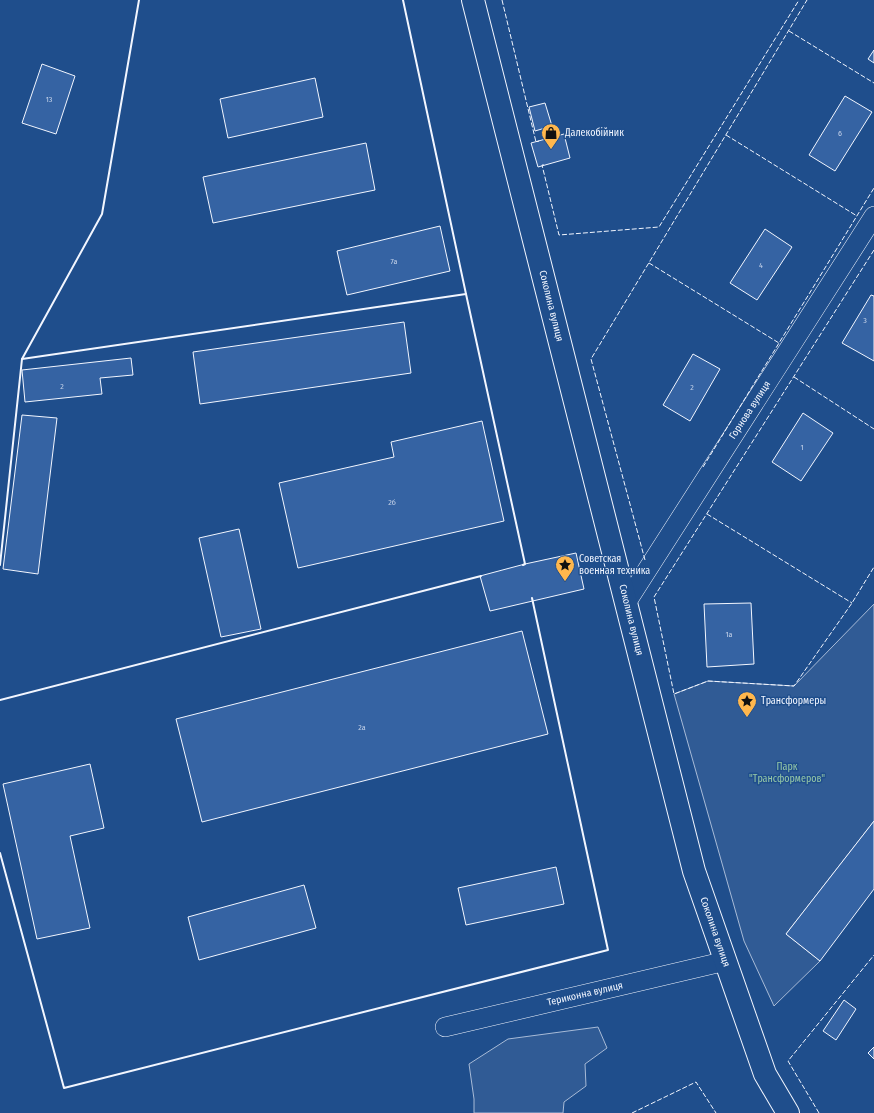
<svg xmlns="http://www.w3.org/2000/svg" width="874" height="1113" font-family="'Fira Sans Condensed',sans-serif">
<style>
.built{fill:#305b95;stroke:#a8bbd7}
.building{fill:#3563a3;stroke:#f2f6ff}
.lines{fill:none;stroke-linecap:round;stroke-linejoin:round}
.minor-casing{stroke:#f2f6ff;stroke-width:20}
.tertiary-casing{stroke:#f2f6ff;stroke-width:24}
.minor{stroke:#1f4e8c;stroke-width:19}
.tertiary{stroke:#1f4e8c;stroke-width:22}
.fence{stroke:#f2f6ff;stroke-width:1;stroke-dasharray:5 2;stroke-linecap:butt}
.wall{stroke:#f2f6ff;stroke-width:2}
.labels{text-anchor:middle;dominant-baseline:central;stroke-width:3;stroke-linejoin:round;paint-order:stroke}
.number-label{font-size:8px;fill:#c3d1e8}
.poi-label{font-size:10px;fill:#f2f6ff;stroke:#1f4e8c;text-anchor:start}
.street-label{font-size:10px;fill:#f2f6ff;stroke:#1f4e8c}
.park-label{font-size:10px;fill:#97c8a6;stroke:#1f4e8c}
</style>
<rect width="100%" height="100%" fill="#1f4e8c"/>
<!-- built -->
<g class="built">
<path d="M 874,604 L 874,821 L 786,934 L 820,961 L 774,1006 L 744,941 L 674,694 L 708,681 L 794,686 Z"/>
<path d="M 598,1027 L 607,1048 L 585,1064 L 586,1086 L 564,1102 L 563,1113 L 474,1113 L 474,1099 L 469,1064 L 508,1039 Z"/>
</g>
<!-- building -->
<g class="building">
<path d="M 874,50 L 874,63 L 868,59 Z"/>
<path d="M 42,64 L 75,76 L 56,134 L 22,123 Z"/>
<path d="M 315,78 L 323,117 L 228,138 L 220,99 Z"/>
<path d="M 845,96 L 872,112 L 835,171 L 809,155 Z"/>
<path d="M 545,103 L 552,126 L 535,131 L 529,107 Z"/>
<path d="M 564,134 L 570,158 L 538,167 L 531,143 Z"/>
<path d="M 366,143 L 375,190 L 213,223 L 203,177 Z"/>
<path d="M 440,226 L 450,271 L 347,295 L 337,251 Z"/>
<path d="M 765,229 L 792,247 L 757,300 L 730,283 Z"/>
<path d="M 871,295 L 874,296 L 874,361 L 842,343 Z"/>
<path d="M 404,322 L 411,373 L 200,404 L 193,352 Z"/>
<path d="M 693,354 L 720,369 L 690,421 L 663,405 Z"/>
<path d="M 131,358 L 133,375 L 100,378 L 102,394 L 25,402 L 22,370 Z"/>
<path d="M 803,413 L 833,433 L 801,481 L 772,462 Z"/>
<path d="M 22,415 L 57,418 L 38,574 L 3,569 Z"/>
<path d="M 482,421 L 504,521 L 298,568 L 279,483 L 394,457 L 391,442 Z"/>
<path d="M 239,529 L 261,629 L 221,637 L 199,538 Z"/>
<path d="M 576,553 L 584,589 L 490,611 L 480,576 L 525,564 Z"/>
<path d="M 751,603 L 754,664 L 707,667 L 704,604 Z"/>
<path d="M 522,631 L 548,734 L 202,822 L 176,719 Z"/>
<path d="M 90,764 L 104,828 L 70,836 L 90,928 L 37,939 L 3,784 Z"/>
<path d="M 874,821 L 874,889 L 820,961 L 786,934 Z"/>
<path d="M 556,867 L 564,904 L 466,925 L 458,888 Z"/>
<path d="M 304,885 L 316,928 L 199,960 L 188,917 Z"/>
<path d="M 844,1000 L 856,1009 L 836,1040 L 823,1031 Z"/>
<path d="M 874,1047 L 874,1059 L 868,1053 Z"/>
</g>
<g class="lines">
<!-- minor casing -->
<g class="minor-casing">
<g id="minor">
<path d="M 626,603 L 874,216"/>
<path d="M 445,1027 L 726,961"/>
</g>
</g>
<!-- tertiary casing -->
<g class="tertiary-casing">
<path id="tertiary" d="M 473,0 L 694,871 L 765,1074 L 788,1113"/>
</g>
<!-- minor -->
<use href="#minor" class="minor"/>
<!-- tertiary -->
<use href="#tertiary" class="tertiary"/>
<!-- fence -->
<g class="fence">
<path d="M 502,0 L 536,142 L 539,141"/>
<path d="M 789,31 L 874,83"/>
<path d="M 726,135 L 857,216"/>
<path d="M 544,165 L 542,165 L 559,235 L 659,227 L 799,0"/>
<path d="M 874,250 L 654,597 L 674,694 L 708,681 L 794,686 L 852,603 L 874,567"/>
<path d="M 649,263 L 779,343"/>
<path d="M 794,377 L 874,429"/>
<path d="M 703,467 L 874,188"/>
<path d="M 707,514 L 852,603"/>
<path d="M 645,560 L 591,359 L 807,0"/>
<path d="M 632,1113 L 696,1082 L 716,1113"/>
<path d="M 819,1113 L 788,1061 L 874,955"/>
</g>
<!-- wall -->
<g class="wall">
<path d="M 403,0 L 466,294"/>
<path d="M 22,359 L 102,214 L 139,0"/>
<path d="M 0,565 L 22,359 L 466,294 L 525,564 L 523,565"/>
<path d="M 0,700 L 481,576"/>
<path d="M 0,853 L 64,1088 L 608,950 L 532,598"/>
</g>
</g>
<!-- icons -->
<defs>
<g id="shop-pin" transform="scale(1)"><path d="M0 17L-7.5 6A9.5 9.5 0 1 1 7.5 6Z" fill="#ffb74d" stroke="#1f4e8c"/><path d="M-5-2.5h2.3a2.7 3.5 0 0 1 5.4 0H5L5.5 6h-11ZM-1.5-2.5h3a1.5 2.3 0 0 0-3 0Z" fill="#111"/></g>
<g id="sight-pin" transform="scale(1)"><path d="M0 17L-7.5 6A9.5 9.5 0 1 1 7.5 6Z" fill="#ffb74d" stroke="#1f4e8c"/><path d="M0-6L1.8-2.2L6-1.7L2.9 1.2L3.7 5.4L0 3.3L-3.7 5.4L-2.9 1.2L-6-1.7L-1.8-2.2Z" fill="#111"/></g>
</defs>
<g fill-rule="evenodd">
<use href="#shop-pin" x="551" y="133"/>
<use href="#sight-pin" x="565" y="565"/>
<use href="#sight-pin" x="747" y="701"/>
</g>
<g class="labels">
<!-- number labels -->
<g class="number-label">
<text x="49" y="99">13</text>
<text x="840" y="133">6</text>
<text x="394" y="261">7а</text>
<text x="761" y="265">4</text>
<text x="865" y="320">3</text>
<text x="62" y="386">2</text>
<text x="692" y="387">2</text>
<text x="802" y="447">1</text>
<text x="392" y="502">2б</text>
<text x="729" y="634">1а</text>
<text x="362" y="727">2а</text>
</g>
<!-- poi labels -->
<g class="poi-label">
<text x="565" y="133">Далекобійник</text>
<text x="579" y="559">Советская<tspan x="579" dy="12">военная техника</tspan></text>
<text x="761" y="701">Трансформеры</text>
</g>
<!-- street labels -->
<g class="street-label">
<text transform="translate(551 306) rotate(76)">Соколина вулиця</text>
<text transform="translate(750 410) rotate(-57)">Горнова вулиця</text>
<text transform="translate(631 620) rotate(76)">Соколина вулиця</text>
<text transform="translate(715 932) rotate(71)">Соколина вулиця</text>
<text transform="translate(585 994) rotate(-13)">Териконна вулиця</text>
</g>
<!-- park labels -->
<g class="park-label">
<text x="787" y="767">Парк<tspan x="787" dy="12">"Трансформеров"</tspan></text>
</g>
</g>
</svg>
